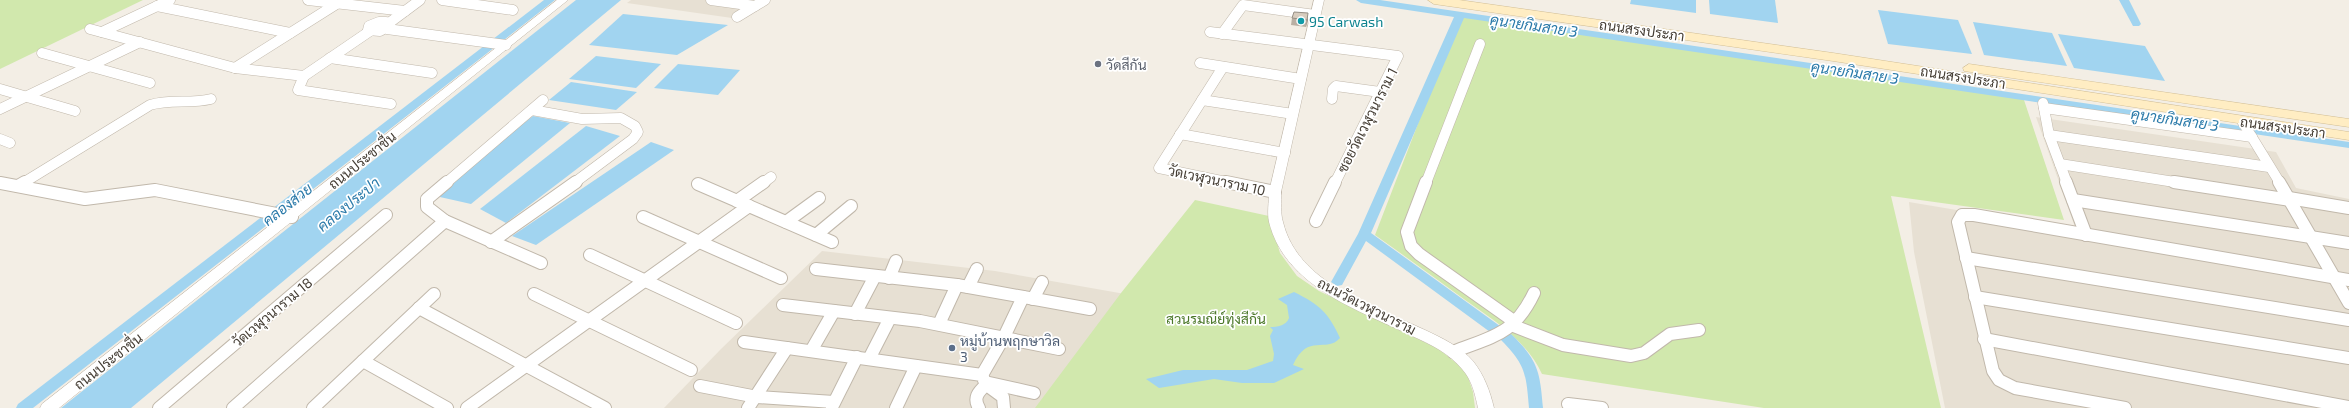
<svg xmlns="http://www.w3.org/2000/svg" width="2349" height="408" font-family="'Exo 2',Sarabun,sans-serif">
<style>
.residential{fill:#e7e0d3}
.green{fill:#d1e8ad}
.water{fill:#a1d4f0}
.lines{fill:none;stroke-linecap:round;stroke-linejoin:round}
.canal{fill:#a1d4f0;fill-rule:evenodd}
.minor-far1-casing{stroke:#c1b8ab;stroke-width:11}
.minor-casing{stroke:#c1b8ab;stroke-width:14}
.tertiary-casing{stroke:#c1b8ab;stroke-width:1}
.secondary-casing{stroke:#d3bf95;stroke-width:1}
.minor-far1{stroke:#fff;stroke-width:10}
.minor{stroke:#fff;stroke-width:12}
.tertiary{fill:#fff;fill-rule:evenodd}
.secondary{fill:#ffedc3;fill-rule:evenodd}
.wall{fill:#b9afa3}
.shaded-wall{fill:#968f85}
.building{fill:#d7ccbe;stroke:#968f85}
.culture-dot{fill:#0f9aa8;stroke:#fff;stroke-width:1.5}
.worship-dot{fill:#6b7280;stroke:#fff;stroke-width:1.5}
.service-dot{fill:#5c6f8a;stroke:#fff;stroke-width:1.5}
.labels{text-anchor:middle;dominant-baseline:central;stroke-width:3.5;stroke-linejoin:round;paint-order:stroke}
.culture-label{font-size:14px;fill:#0d838f;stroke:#fff;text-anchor:start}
.street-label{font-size:14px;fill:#453e35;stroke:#fff}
.worship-label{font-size:14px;fill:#5b616d;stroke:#fff;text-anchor:start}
.park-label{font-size:14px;fill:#4a7728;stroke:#fff}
.service-label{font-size:14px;fill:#4e5e75;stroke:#fff;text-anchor:start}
.water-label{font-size:15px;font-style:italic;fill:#2c7baa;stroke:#fff}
</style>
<rect width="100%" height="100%" fill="#f3eee5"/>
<!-- residential -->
<g class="residential">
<path d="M 631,0 L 770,0 L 739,19 L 627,3 Z"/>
<path d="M 2036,117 L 2276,152 L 2296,188 L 2349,199 L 2349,408 L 1945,408 L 1914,252 L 1909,202 L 2076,230 Z"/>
<path d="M 822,251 L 995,271 L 1125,294 L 1038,408 L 664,408 L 720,350 Z"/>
</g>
<!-- green -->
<g class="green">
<path d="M 0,0 L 143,0 L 0,69 Z"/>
<path d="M 1460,15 L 2023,97 L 2064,220 L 1891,196 L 1941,408 L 1764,408 L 1542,374 C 1526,338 1488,317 1457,294 C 1430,274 1403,255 1375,235 Z"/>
<path d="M 1195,200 L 1269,216 L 1280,253 L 1297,276 L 1319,291 L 1439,349 L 1466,371 L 1473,392 L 1475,408 L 1035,408 L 1121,293 Z"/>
</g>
<!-- water -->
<g class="water">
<path d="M 576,0 L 621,0 L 131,408 L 61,408 Z"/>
<path d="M 1631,0 L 1696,0 L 1696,13 L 1630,4 Z"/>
<path d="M 1709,0 L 1775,0 L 1778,23 L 1710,14 Z"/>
<path d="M 1878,10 L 1958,20 L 1972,54 L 1888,44 Z"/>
<path d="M 623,14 L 728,25 L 677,55 L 589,45 Z"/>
<path d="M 1973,22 L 2052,33 L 2067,66 L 1984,55 Z"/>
<path d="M 2058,34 L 2145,46 L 2165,81 L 2074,68 Z"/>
<path d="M 596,56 L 661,64 L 636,88 L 569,79 Z"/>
<path d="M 678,64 L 740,70 L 718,95 L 654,88 Z"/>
<path d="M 571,82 L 637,92 L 616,110 L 549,100 Z"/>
<path d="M 533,116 L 570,123 L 471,204 L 431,195 Z"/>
<path d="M 586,126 L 620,136 L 506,223 L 480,209 Z"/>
<path d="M 651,142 L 674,150 L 536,245 L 512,236 Z"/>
<path d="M 1294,292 C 1320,305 1328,312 1340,338 C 1326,354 1308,332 1293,365 L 1304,369 L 1274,383 L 1242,383 L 1214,379 L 1159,388 L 1146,379 L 1183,370 L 1247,370 L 1273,361 L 1274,354 L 1270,336 L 1273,330 L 1270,327 C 1277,327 1286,326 1289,318 L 1287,305 L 1278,299 Z"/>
</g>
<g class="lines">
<!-- canal -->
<g class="canal">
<path d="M 544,0 L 555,0 L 33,408 L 16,408 L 18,404 Z"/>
<path d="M 1356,0 L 1380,0 L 2349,142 L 2349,148 L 1464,18 L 1371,233 L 1511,334 C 1538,360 1540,371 1543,408 L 1529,408 C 1526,374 1526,365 1501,340 L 1366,241 L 1342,285 L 1337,286 L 1331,282 L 1358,234 L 1454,17 L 1361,3 Z"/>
<path d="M 2119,0 L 2129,0 L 2141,24 L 2139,26 L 2133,26 Z"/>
</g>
<!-- minor-far1 casing -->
<g class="minor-far1-casing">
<g id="minor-far1">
<path d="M 308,0 L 405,11"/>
<path d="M 442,0 L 513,10"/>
<path d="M 711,0 L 755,6 L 765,0"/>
<path d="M 157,6 L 290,33"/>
<path d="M 737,17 L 755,6"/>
<path d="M 379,22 L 386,22 L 390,25 L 380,31 L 368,30 L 369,26 Z"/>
<path d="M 389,23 L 420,0"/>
<path d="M 90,29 L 235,68 L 304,76"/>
<path d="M 387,29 L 506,45"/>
<path d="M 370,31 L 304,76 L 298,90 L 391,104"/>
<path d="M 102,32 L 170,0"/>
<path d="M 1210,32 L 1398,56 L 1335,183"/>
<path d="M 1222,34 L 1243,5 L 1315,15"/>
<path d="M 42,53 L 150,83"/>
<path d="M 330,58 L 432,73"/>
<path d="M 1200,63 L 1301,79"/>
<path d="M 1223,67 L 1159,168 L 1231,183"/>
<path d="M 235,68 L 338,3"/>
<path d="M 0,89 L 75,111"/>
<path d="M 1332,99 L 1333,89 L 1336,86 L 1380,92"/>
<path d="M 1202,100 L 1293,114"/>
<path d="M 2043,103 L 2049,135 L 2067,183"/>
<path d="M 2044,108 L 2252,137"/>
<path d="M 0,109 L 140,42"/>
<path d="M 532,110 L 582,119 L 621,118 L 635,126 L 638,132 L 633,139 L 574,183"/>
<path d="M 2242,121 L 2280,183"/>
<path d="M 1180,134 L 1285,153"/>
<path d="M 2049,135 L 2269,167"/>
<path d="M 0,139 L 10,143"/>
<path d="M 2060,164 L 2181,183"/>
<path d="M 23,183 L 150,105 C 170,99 191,104 211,99"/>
<path d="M 446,183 L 543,100"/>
<path d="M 763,183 L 771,177"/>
<path d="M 1426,183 L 1480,44"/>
</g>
</g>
<!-- minor casing -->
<g class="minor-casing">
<g id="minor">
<path d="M 447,182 L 427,199 L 427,207 L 445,221 L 541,263"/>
<path d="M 1226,182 L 1275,192"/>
<path d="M 1426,182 L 1407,232 L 1411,246 L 1419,254 L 1515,322"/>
<path d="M 2066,182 L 2086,235"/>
<path d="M 2174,182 L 2290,200"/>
<path d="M 2279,182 L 2349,303"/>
<path d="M 0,183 L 85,199 L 155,190 L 292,217"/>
<path d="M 698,184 L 832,242"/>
<path d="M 18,186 L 25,182"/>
<path d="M 2289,198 L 2349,208"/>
<path d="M 2073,200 L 2349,243"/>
<path d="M 737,201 L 764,182"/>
<path d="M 643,217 L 781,278"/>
<path d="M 1316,221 L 1335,182"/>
<path d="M 786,222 L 819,198"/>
<path d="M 816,235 L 851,206"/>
<path d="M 491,242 L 576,182"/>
<path d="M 590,255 L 736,323"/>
<path d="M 1966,258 L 2349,320"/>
<path d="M 816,269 L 957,285 L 1090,309"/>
<path d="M 889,278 L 896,261"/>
<path d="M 968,287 L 977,269"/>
<path d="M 534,294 L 691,370"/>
<path d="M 1975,297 L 2349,358"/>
<path d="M 1033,299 L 1042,282"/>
<path d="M 783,305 L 920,321 L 1059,349"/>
<path d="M 419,308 L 605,408"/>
<path d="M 855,314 L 875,276"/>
<path d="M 939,324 L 957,285"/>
<path d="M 1511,325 L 1563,345 L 1631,356 L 1644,353 L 1670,334 L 1699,330"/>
<path d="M 1984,339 L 2349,407"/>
<path d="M 744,342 L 982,375 L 986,385 C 978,392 973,398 979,408"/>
<path d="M 811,351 L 834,311"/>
<path d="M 1453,352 C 1493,336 1514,335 1534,293"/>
<path d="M 869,359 L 890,318"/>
<path d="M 363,361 L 447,408"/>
<path d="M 982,375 L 1004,337 L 1023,297"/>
<path d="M 985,382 L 1034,393"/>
<path d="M 700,386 L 757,397 L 834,402"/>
<path d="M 988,386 L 1003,397 L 1004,408"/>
<path d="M 1568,404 L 1602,408"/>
<path d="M 832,407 L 857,357"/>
<path d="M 159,408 L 386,215"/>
<path d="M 233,408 L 445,221"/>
<path d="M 313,408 L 434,294"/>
<path d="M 467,408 L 749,206"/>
<path d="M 748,408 L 787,348"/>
<path d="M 896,408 L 916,366"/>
<path d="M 2125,408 L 2015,388 L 1999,380 L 1993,371 L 1958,222 L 1962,215 L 1974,215 L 2349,280"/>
</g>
</g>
<!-- tertiary casing -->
<g class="tertiary-casing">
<g id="tertiary">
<path d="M 557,0 L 568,0 L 59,408 L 40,408 L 42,404 Z"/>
<path d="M 1314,0 L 1324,0 L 1281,192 C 1282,202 1280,213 1283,222 C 1298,284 1374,306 1425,330 C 1442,338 1461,347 1473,361 C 1484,375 1490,391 1494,408 L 1478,408 C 1475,394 1472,380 1462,369 C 1449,353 1430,344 1412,336 C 1359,310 1285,287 1269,222 C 1267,213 1269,202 1269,192 Z"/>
</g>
</g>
<!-- secondary casing -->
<g class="secondary-casing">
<g id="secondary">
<path d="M 1428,0 L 1459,0 L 1833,53 L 2349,132 L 2349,140 L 1833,61 L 1434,4 Z"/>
<path d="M 1969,64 L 2349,119 L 2349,127 L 1964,71 L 1963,68 Z"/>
</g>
</g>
<!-- minor-far1 -->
<use href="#minor-far1" class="minor-far1"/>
<!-- minor -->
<use href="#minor" class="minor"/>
<!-- tertiary -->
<use href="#tertiary" class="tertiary"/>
<!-- secondary -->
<use href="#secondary" class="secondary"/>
</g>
<!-- wall -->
<path class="wall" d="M 1292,18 L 1308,20 L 1306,27 L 1291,25 Z"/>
<!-- shaded-wall -->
<path class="shaded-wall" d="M 1308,13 L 1308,20 L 1306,27 Z"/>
<!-- building -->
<path class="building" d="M 1294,12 L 1308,13 L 1307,20 L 1292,18 Z"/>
<!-- markers -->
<circle class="culture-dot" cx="1301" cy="21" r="4"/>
<circle class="worship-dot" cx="1098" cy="64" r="4"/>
<circle class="service-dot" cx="952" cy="348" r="4"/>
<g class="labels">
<!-- culture labels -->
<g class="culture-label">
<text x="1309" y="21">95 Carwash</text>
</g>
<!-- street labels -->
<g class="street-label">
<text transform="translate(1642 30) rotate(8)">ถนนสรงประภา</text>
<text transform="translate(1963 77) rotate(9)">ถนนสรงประภา</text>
<text transform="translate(1367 120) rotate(-63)">ซอยวัดเวฬุวนาราม 1</text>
<text transform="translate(2283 127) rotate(8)">ถนนสรงประภา</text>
<text transform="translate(362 160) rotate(-39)">ถนนประชาชื่น</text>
<text transform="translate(1217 180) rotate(12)">วัดเวฬุวนาราม 10</text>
<text transform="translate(1367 306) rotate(27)">ถนนวัดเวฬุวนาราม</text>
<text transform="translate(272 312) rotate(-40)">วัดเวฬุวนาราม 18</text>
<text transform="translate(108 361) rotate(-38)">ถนนประชาชื่น</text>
</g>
<!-- worship labels -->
<g class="worship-label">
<text x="1106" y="64">วัดสีกัน</text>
</g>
<!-- park labels -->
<g class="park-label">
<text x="1216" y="318">สวนรมณีย์ทุ่งสีกัน</text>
</g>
<!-- service labels -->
<g class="service-label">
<text x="960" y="340">หมู่บ้านพฤกษาวิล<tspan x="960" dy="16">3</tspan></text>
</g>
<!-- water labels -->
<g class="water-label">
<text transform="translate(1534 25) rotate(8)">คูนายกิมสาย 3</text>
<text transform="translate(1855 72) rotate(8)">คูนายกิมสาย 3</text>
<text transform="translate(2175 119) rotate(8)">คูนายกิมสาย 3</text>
<text transform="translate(287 204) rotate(-38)">คลองส่วย</text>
<text transform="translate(348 204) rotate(-39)">คลองประปา</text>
</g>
</g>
</svg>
